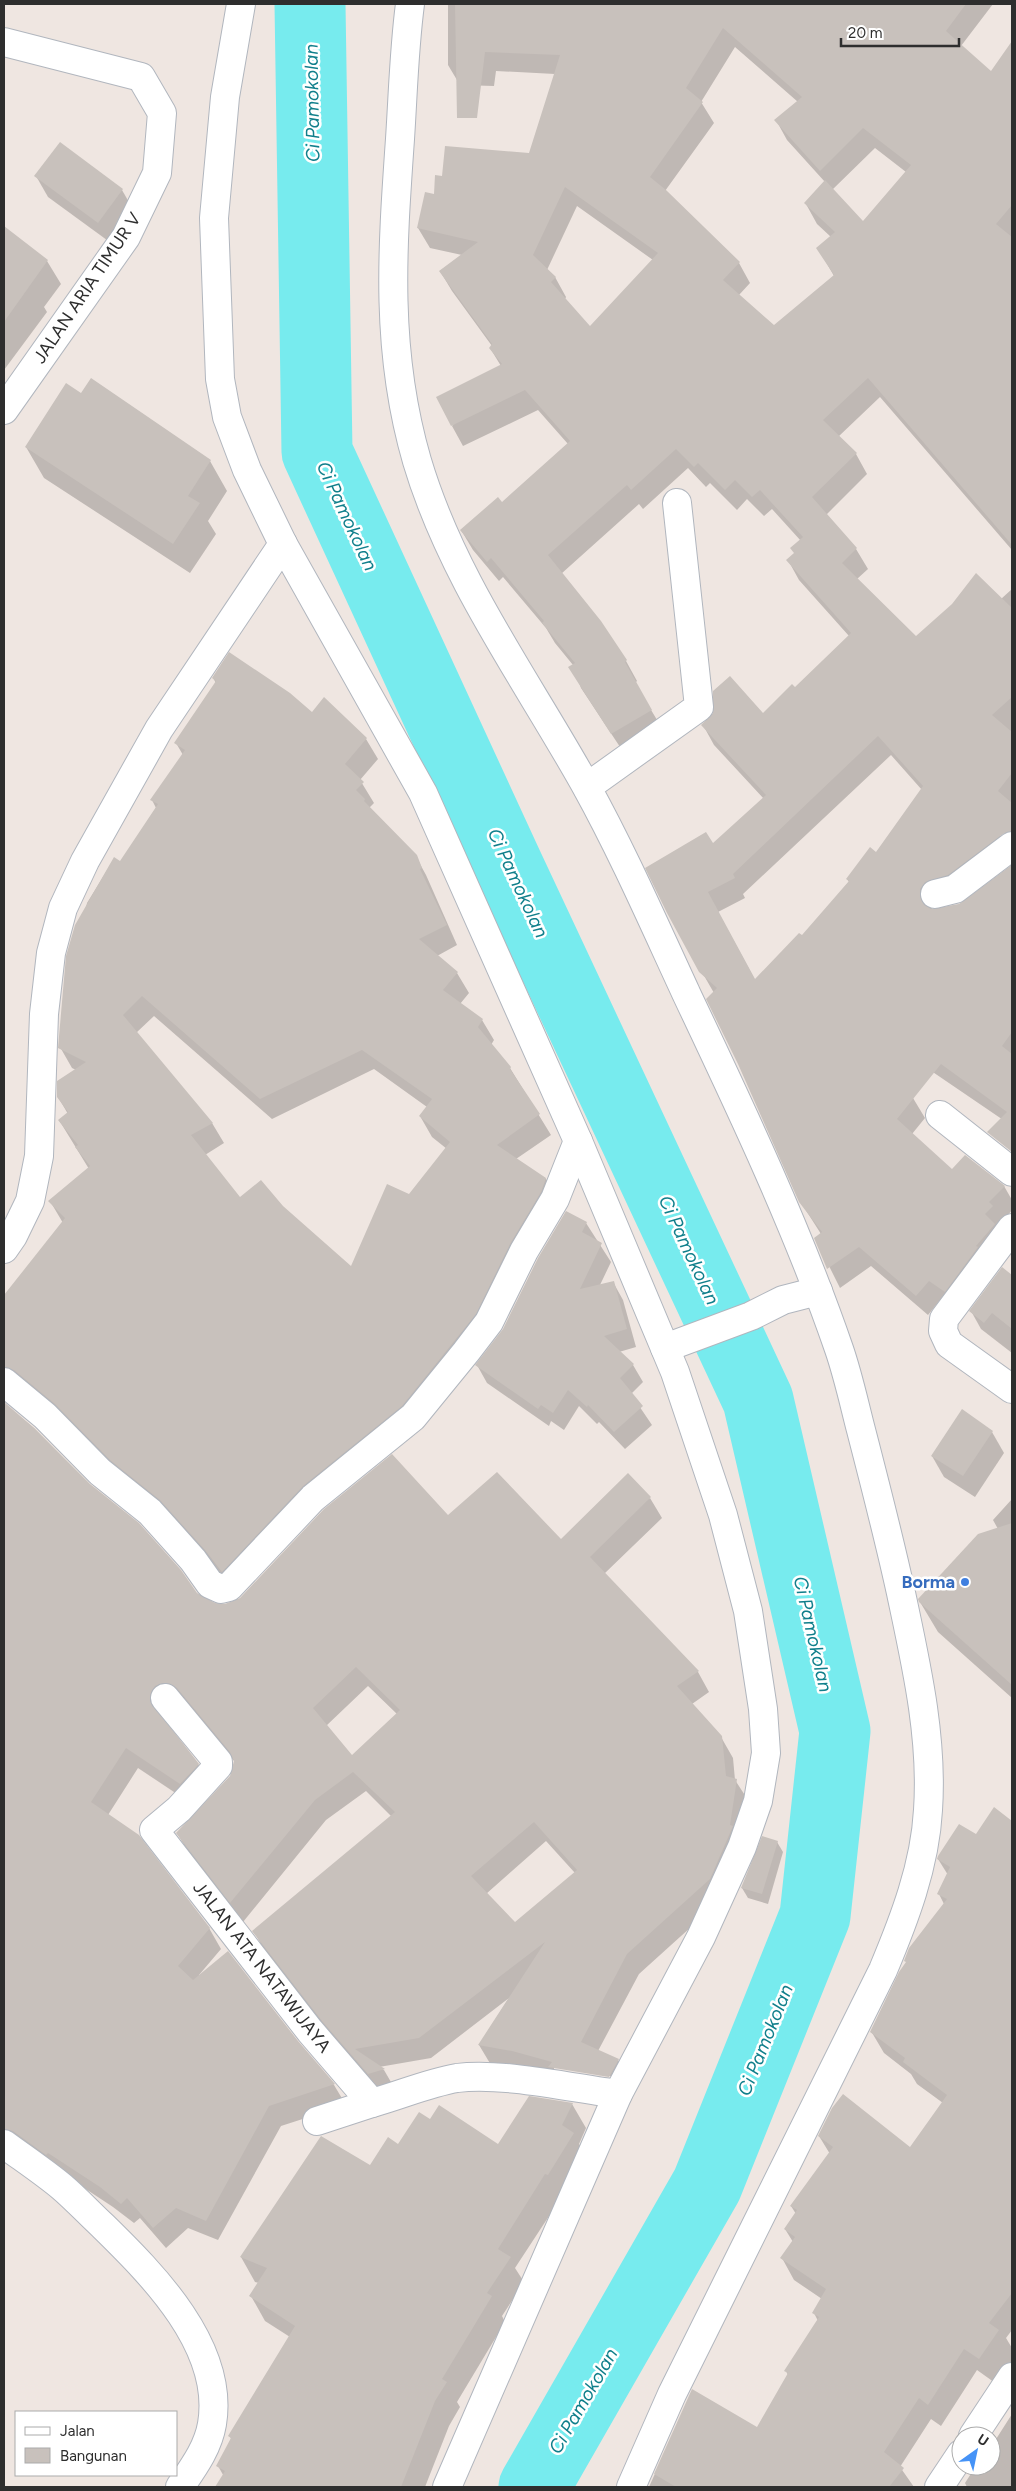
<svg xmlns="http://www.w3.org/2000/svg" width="1016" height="2491" font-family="Figtree,sans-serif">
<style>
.shadow{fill:#0003;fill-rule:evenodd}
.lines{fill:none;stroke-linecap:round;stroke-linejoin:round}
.river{stroke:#77ebee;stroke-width:71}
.building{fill:#c8c1bc;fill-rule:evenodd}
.minor-casing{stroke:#b1b6be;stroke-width:30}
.minor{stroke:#fff;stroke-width:28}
.shop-dot{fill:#3f7fe0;stroke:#fff;stroke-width:2}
.labels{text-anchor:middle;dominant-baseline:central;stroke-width:5;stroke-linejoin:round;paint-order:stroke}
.street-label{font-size:18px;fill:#2e2e2e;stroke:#fff}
.shop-label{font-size:18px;font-weight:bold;fill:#366cbe;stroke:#fff;text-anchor:end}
.water-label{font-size:19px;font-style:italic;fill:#107f8b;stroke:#fff}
</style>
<rect width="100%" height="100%" fill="#efe6e1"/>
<!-- shadow -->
<g class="shadow">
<path d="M 448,4 L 993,4 L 961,46 L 991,73 L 1007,66 L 1012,60 L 1012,550 L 880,397 L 838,437 L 856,454 L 867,474 L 826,515 L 856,549 L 868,569 L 857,579 L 916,638 L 1001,599 L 1012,589 L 1012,821 L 999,834 L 1012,855 L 935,903 L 931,910 L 959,905 L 1012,865 L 1012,1126 L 899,1049 L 913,1098 L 925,1118 L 912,1134 L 952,1171 L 1004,1186 L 1012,1200 L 1012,1210 L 928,1315 L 871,1266 L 840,1288 L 815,1238 L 821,1234 L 800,1201 L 714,993 L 668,913 L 713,845 L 764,799 L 714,745 L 703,725 L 763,715 L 795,689 L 849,636 L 799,580 L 788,560 L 795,554 L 801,541 L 772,509 L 764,516 L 747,499 L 737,510 L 710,483 L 706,487 L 688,468 L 643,509 L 639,504 L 561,574 L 599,621 L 626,661 L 637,681 L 635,683 L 663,730 L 624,753 L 581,688 L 573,665 L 555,643 L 546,628 L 503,577 L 499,581 L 473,550 L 461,530 L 502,504 L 568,444 L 538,410 L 463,446 L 452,426 L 501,366 L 490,348 L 492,346 L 452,291 L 440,271 L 462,255 L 430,248 L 418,228 L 443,177 L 530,154 L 555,74 L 496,71 L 494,86 L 460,85 L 448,65 ZM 735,47 L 798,102 L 776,120 L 787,140 L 825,182 L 806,204 L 817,224 L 831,237 L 818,248 L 834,276 L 774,327 L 739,295 L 750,283 L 739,263 L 665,191 L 714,123 L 701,102 ZM 875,148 L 906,172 L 863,223 L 832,190 ZM 577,206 L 653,260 L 590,328 L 565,299 L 566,297 L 555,277 L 547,270 ZM 891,755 L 922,790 L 876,853 L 847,879 L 849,882 L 802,937 L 755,980 L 718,912 L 745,898 L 743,894 Z"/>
<path d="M 36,176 L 122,190 L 134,211 L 111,243 L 48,197 Z"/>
<path d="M 4,228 L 47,261 L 61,284 L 44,307 L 47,312 L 4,370 Z"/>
<path d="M 82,395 L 210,461 L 227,491 L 208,521 L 216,534 L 190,573 L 44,478 L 26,447 Z"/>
<path d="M 213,678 L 312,714 L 366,739 L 378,759 L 360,780 L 374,803 L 369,808 L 414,853 L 426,875 L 457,945 L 437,956 L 457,973 L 469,993 L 460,1004 L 482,1020 L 494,1040 L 491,1045 L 510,1068 L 551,1135 L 516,1159 L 546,1179 L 557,1199 L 487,1334 L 315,1506 L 234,1592 L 4,1392 L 4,1297 L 63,1223 L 50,1201 L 89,1169 L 59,1120 L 68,1114 L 58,1097 L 76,1070 L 72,1068 L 60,1047 L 87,903 L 114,859 L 120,863 L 156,808 L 152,800 L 183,755 L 176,743 L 216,683 ZM 154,1016 L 272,1119 L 374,1069 L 427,1107 L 420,1116 L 432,1137 L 447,1149 L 352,1268 L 282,1207 L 240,1199 L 205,1155 L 224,1143 L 212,1123 L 136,1033 Z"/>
<path d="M 586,1223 L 611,1262 L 600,1285 L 613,1282 L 623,1300 L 636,1347 L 619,1352 L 633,1365 L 643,1382 L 631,1394 L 652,1425 L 625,1449 L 599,1422 L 597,1424 L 579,1406 L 564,1430 L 551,1421 L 549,1426 L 487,1383 L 477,1365 Z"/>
<path d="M 1003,1269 L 1012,1277 L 1012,1353 L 981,1329 L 971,1311 Z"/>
<path d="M 4,1404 L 34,1428 L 196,1594 L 215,1605 L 225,1605 L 448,1517 L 561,1540 L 650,1498 L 662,1518 L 604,1574 L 698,1672 L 709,1692 L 692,1704 L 721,1737 L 733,1758 L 735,1780 L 748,1800 L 722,1899 L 639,1974 L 598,2051 L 618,2060 L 630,2080 L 621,2097 L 491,2065 L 479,2045 L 509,1998 L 431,2058 L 379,2067 L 384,2070 L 395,2089 L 380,2094 L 335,2042 L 265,1952 L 254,1931 L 392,1817 L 366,1791 L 326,1820 L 243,1922 L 189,1853 L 177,1833 L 231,1777 L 235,1762 L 190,1708 L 162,1713 L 161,1719 L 198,1764 L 210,1785 L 192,1804 L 138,1768 L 108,1815 L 209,1928 L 221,1949 L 199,1975 L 297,2042 L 334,2085 L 346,2105 L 281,2126 L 218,2240 L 188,2228 L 166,2248 L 140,2218 L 134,2223 L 113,2207 L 60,2172 L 4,2141 ZM 368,1686 L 397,1714 L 352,1756 L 326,1726 ZM 546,1841 L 575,1873 L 515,1924 L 486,1894 ZM 554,2067 L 616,2077 L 615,2079 L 554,2070 Z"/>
<path d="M 992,1432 L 1004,1453 L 975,1497 L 944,1477 L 932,1456 Z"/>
<path d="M 1012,1499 L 1012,1698 L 938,1632 L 920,1602 L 998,1529 L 993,1520 Z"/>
<path d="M 994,1809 L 1012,1823 L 1012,2330 L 1006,2338 L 1012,2348 L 1012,2366 L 998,2385 L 977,2370 L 941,2426 L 931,2419 L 900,2467 L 914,2487 L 649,2487 L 692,2391 L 758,2429 L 788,2375 L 786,2371 L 818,2321 L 814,2313 L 822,2299 L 794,2280 L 782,2258 L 793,2242 L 785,2229 L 796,2214 L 791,2206 L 830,2154 L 819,2136 L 910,2149 L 943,2103 L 917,2084 L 911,2074 L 884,2053 L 871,2031 L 944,1904 L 939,1894 L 948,1875 L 938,1859 L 976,1836 Z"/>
<path d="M 777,1842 L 783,1852 L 768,1904 L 748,1898 L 742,1888 Z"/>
<path d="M 572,2104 L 586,2128 L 579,2144 L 587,2158 L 515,2268 L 524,2282 L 502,2316 L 505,2322 L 457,2402 L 460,2407 L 449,2426 L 425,2487 L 230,2487 L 218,2466 L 231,2439 L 230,2436 L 290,2337 L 265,2321 L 251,2296 L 259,2283 L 255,2282 L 241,2257 L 370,2167 L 430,2120 L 499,2146 Z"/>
<path d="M 1012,2414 L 1012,2487 L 967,2487 L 965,2483 L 976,2466 L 991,2466 L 991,2447 Z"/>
</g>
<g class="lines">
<!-- river -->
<path class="river" d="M 310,4 L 317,452 L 507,864 L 758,1400 L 835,1731 L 815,1916 L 707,2185 L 534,2487"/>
</g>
<!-- building -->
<g class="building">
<path d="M 455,4 L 966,4 L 946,31 L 991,71 L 1012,41 L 1012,205 L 996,224 L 1012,237 L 1012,545 L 868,378 L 823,420 L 857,453 L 812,497 L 857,548 L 842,563 L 916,636 L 952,604 L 976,573 L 1012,608 L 1012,697 L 992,715 L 1012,732 L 1012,773 L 998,791 L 1012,803 L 1012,831 L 1003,834 L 948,875 L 925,882 L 920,889 L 920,897 L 924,905 L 931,909 L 959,904 L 1012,865 L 1012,1032 L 1002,1046 L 1012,1054 L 1012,1152 L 987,1132 L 1007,1112 L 941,1064 L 897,1119 L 952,1169 L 965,1155 L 1005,1186 L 989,1202 L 993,1206 L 985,1214 L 995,1224 L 976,1246 L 978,1247 L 945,1292 L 929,1281 L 916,1296 L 859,1247 L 827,1269 L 814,1238 L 822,1232 L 799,1202 L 738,1064 L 706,999 L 717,988 L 699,972 L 667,913 L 645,868 L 706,832 L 713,843 L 766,795 L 701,725 L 713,713 L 713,691 L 730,676 L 763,713 L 792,684 L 795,687 L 851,633 L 786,560 L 794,553 L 790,548 L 803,537 L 760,490 L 752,497 L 735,480 L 725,490 L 698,463 L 694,467 L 676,449 L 631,490 L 627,485 L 548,555 L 601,621 L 627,660 L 625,662 L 652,710 L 611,734 L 568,667 L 575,663 L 542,623 L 544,621 L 491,558 L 487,562 L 460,530 L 498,497 L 502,502 L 570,441 L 525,390 L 451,426 L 436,397 L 502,364 L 489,348 L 492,344 L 439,271 L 478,242 L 417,228 L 425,192 L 434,194 L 435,175 L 442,176 L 445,146 L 529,153 L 560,55 L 485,52 L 477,118 L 457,118 ZM 723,28 L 802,97 L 774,120 L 820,171 L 863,128 L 911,165 L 863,221 L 825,180 L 804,203 L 835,232 L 816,248 L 834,275 L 774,325 L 723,280 L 740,262 L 666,190 L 650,177 L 703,102 L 686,88 ZM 565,187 L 658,253 L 590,326 L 551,282 L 556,277 L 533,255 ZM 878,736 L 923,786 L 876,852 L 870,847 L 846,879 L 849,881 L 802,935 L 799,933 L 755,979 L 708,892 L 735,878 L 733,874 Z"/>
<path d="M 60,142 L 123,189 L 98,223 L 34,176 Z"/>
<path d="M 4,226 L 48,260 L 4,322 Z"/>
<path d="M 91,378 L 211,460 L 188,496 L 200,503 L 173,544 L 25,447 L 66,383 L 81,393 Z"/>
<path d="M 229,652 L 290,693 L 312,712 L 324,697 L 367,738 L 345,764 L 364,782 L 356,790 L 365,799 L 364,801 L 417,855 L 422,868 L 420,869 L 447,925 L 419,939 L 458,972 L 443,990 L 483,1019 L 478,1027 L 511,1067 L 510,1069 L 540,1114 L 497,1145 L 546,1178 L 541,1192 L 510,1244 L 476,1314 L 402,1406 L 303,1486 L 222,1572 L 205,1550 L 160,1500 L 110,1460 L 55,1404 L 14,1370 L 4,1367 L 4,1295 L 65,1218 L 48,1201 L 90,1166 L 75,1147 L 78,1145 L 58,1120 L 68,1112 L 57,1097 L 57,1081 L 86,1062 L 58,1048 L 66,956 L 75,925 L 114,857 L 120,861 L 158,804 L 150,800 L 185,750 L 174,743 L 216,681 L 212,678 ZM 142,996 L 260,1099 L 362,1050 L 432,1099 L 419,1116 L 450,1142 L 409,1194 L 387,1184 L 351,1266 L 283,1206 L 261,1180 L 240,1197 L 191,1135 L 213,1123 L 123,1015 Z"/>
<path d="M 566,1211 L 587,1222 L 582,1232 L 602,1243 L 580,1289 L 614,1281 L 627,1329 L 604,1336 L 634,1364 L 620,1378 L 643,1406 L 614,1432 L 588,1405 L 587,1407 L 568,1390 L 553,1413 L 541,1405 L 538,1409 L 475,1365 L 503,1329 L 538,1258 Z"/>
<path d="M 1002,1267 L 1012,1275 L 1012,1329 L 992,1313 L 984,1323 L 969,1311 Z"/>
<path d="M 4,1402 L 34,1428 L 90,1484 L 139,1523 L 181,1570 L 197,1593 L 215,1603 L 225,1604 L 240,1598 L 324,1509 L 392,1454 L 448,1515 L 497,1472 L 561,1539 L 628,1473 L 651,1497 L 590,1557 L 699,1671 L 677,1686 L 722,1736 L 726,1776 L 737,1779 L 730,1825 L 733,1826 L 710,1879 L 627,1954 L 581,2042 L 619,2059 L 609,2077 L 548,2067 L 552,2062 L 512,2051 L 478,2045 L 545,1942 L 419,2038 L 355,2049 L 385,2069 L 368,2074 L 322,2021 L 252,1931 L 395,1812 L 353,1772 L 315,1800 L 230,1903 L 176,1833 L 230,1776 L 234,1761 L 230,1752 L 177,1688 L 171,1684 L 163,1683 L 155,1686 L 151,1692 L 150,1701 L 199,1764 L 180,1784 L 126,1748 L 91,1802 L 139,1835 L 210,1928 L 178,1966 L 193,1980 L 228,1951 L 298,2041 L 335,2084 L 269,2106 L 206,2221 L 176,2208 L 153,2228 L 127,2198 L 121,2204 L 100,2187 L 48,2153 L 46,2155 L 13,2131 L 4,2129 ZM 356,1667 L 400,1710 L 352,1755 L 313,1708 ZM 534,1822 L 577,1870 L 515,1922 L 471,1876 Z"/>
<path d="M 962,1409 L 993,1431 L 963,1476 L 931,1456 Z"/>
<path d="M 1012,1523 L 1012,1685 L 919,1602 L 918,1599 L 978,1534 Z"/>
<path d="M 994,1807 L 1012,1821 L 1012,2293 L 989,2323 L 999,2330 L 979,2359 L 964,2349 L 928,2405 L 919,2398 L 884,2452 L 904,2468 L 889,2487 L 676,2487 L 654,2474 L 692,2389 L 757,2427 L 788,2373 L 784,2371 L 819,2317 L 812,2313 L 826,2289 L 780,2258 L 795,2237 L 784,2229 L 797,2210 L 790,2206 L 833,2147 L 818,2136 L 832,2108 L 843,2094 L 910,2147 L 947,2095 L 903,2062 L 905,2058 L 870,2032 L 899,1972 L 906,1962 L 904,1961 L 909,1948 L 947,1899 L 937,1894 L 950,1867 L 937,1859 L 938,1856 L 959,1824 L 976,1834 Z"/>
<path d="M 762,1836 L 778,1841 L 762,1894 L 741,1888 Z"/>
<path d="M 529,2096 L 573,2103 L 562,2125 L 574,2133 L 548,2175 L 545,2174 L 498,2249 L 511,2257 L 487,2293 L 492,2296 L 442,2379 L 447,2382 L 435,2401 L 401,2487 L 215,2487 L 225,2471 L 216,2466 L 231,2438 L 228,2436 L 295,2326 L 249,2296 L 267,2268 L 240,2257 L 321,2136 L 370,2165 L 388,2137 L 398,2144 L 419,2112 L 430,2119 L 439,2105 L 498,2144 Z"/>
</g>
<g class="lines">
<!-- minor casing -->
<g class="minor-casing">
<g id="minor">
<path d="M 241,4 L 225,97 L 214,218 L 220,379 L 227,417 L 247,470 L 283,544 L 423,793 L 578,1141 L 675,1372 L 723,1515 L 748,1611 L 763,1709 L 766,1753 L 758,1801 L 742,1847 L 701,1937 L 618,2094 L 447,2487"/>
<path d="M 410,4 C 404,49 403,94 400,139 C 392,252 385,351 417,461 C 452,579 527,680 586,786 C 623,853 654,924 686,993 C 741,1109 797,1227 839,1349 C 848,1375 854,1403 861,1430 C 875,1484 889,1538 901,1593 C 916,1664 933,1737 928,1810 C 925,1866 904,1920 883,1970 L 672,2394 L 631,2487"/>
<path d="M 4,42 L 141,77 L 162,113 L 157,173 L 126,237 L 4,410"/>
<path d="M 587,787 L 699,707 L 677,503"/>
<path d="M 935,894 L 955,889 L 1012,846"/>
<path d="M 940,1115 L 1012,1172"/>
<path d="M 1012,1228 L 944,1319 L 943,1331 L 949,1344 L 1012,1389"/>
<path d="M 4,1249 L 13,1236 L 30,1201 L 39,1156 L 44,1014 L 51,953 L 63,908 L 85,861 L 159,729 L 283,544"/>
<path d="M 665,1348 L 751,1316 L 783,1300 L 818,1291"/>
<path d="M 4,1382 L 45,1416 L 100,1472 L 150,1512 L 193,1560 L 210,1584 L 221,1589 L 229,1587 L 313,1498 L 413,1417 L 466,1352 L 489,1322 L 524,1251 L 555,1199 L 578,1141"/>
<path d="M 165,1698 L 218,1762 L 218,1766 L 179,1809 L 154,1830 L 310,2031 L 372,2103 C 401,2095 428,2083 457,2078 C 502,2072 572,2088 618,2094"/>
<path d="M 317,2121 L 372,2103"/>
<path d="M 4,2144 C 23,2158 44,2172 62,2187 C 76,2199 89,2213 103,2226 C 153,2275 225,2347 212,2424 C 208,2448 193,2468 180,2487"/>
<path d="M 973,2436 L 1012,2377"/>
<path d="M 939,2487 L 961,2454"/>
</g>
</g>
<!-- minor -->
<use href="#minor" class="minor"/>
</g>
<!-- markers -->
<circle class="shop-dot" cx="965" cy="1582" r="5"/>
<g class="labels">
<!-- street labels -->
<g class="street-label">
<text transform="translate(87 288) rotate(-56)">JALAN ARIA TIMUR V</text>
<text transform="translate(262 1967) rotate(52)">JALAN ATA NATAWIJAYA</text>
</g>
<!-- shop labels -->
<g class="shop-label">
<text x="955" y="1582">Borma</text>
</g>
<!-- water labels -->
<g class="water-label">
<text transform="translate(312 103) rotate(-91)">Ci Pamokolan</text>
<text transform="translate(347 516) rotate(65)">Ci Pamokolan</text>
<text transform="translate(518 883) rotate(65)">Ci Pamokolan</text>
<text transform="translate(689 1250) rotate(65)">Ci Pamokolan</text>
<text transform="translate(813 1634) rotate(77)">Ci Pamokolan</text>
<text transform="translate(765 2040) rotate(-68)">Ci Pamokolan</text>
<text transform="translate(583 2401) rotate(-60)">Ci Pamokolan</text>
</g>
</g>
<!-- border -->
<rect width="1016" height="2491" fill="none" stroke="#2e2e2e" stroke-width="10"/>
<!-- legend -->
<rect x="15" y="2411" width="162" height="65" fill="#ffffff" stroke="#ababab"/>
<rect x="25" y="2427" width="25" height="8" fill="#ffffff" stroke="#ababab"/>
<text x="60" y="2436" font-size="15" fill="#2e2e2e">Jalan</text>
<rect x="25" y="2448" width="25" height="15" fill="#c8c1bc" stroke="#ababab"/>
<text x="60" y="2461" font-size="15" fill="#2e2e2e">Bangunan</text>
<!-- north arrow -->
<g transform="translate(976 2451) rotate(33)"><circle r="24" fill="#ffffff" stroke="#ababab"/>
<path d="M0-4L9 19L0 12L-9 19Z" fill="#4693f7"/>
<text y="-8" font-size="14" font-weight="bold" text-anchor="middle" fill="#2e2e2e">U</text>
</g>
<!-- scale -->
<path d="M841 38v8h118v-8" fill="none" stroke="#2e2e2e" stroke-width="2.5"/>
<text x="848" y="38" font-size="15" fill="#2e2e2e" stroke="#ffffff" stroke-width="4" paint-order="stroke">20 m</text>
</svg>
